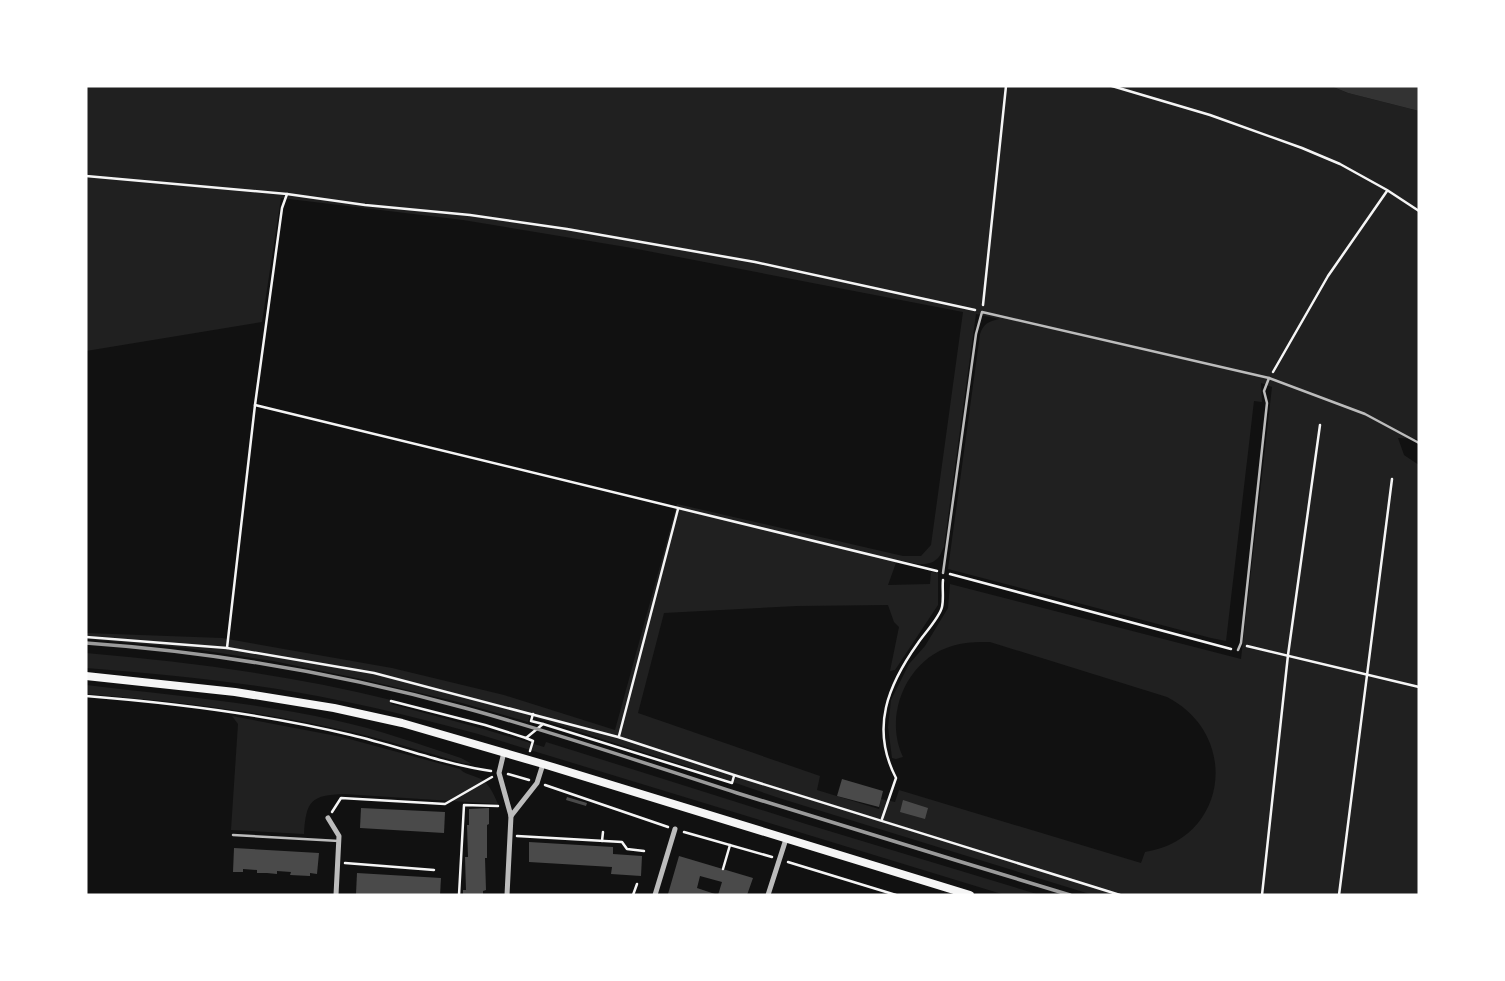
<svg xmlns="http://www.w3.org/2000/svg" width="1505" height="981" font-family="'Varela Round',sans-serif">
<style>
.green{fill:#202020;fill-rule:evenodd}
.water{fill:#333}
.building{fill:#4a4a4a}
.lines{fill:none;stroke-linecap:round;stroke-linejoin:round}
.path{stroke:#f5f5f5;stroke-width:2.5}
.service{stroke:#bcbcbc;stroke-width:2.5}
.minor{stroke:#bcbcbc;stroke-width:5}
.secondary{stroke:#f5f5f5;stroke-width:8}
.rail{stroke:#9a9a9a;stroke-width:3.5}
</style>
<rect width="100%" height="100%" fill="#111"/>
<!-- green -->
<g class="green">
<path d="M 86,86 L 1331,86 L 1348,93 L 1419,111 L 1419,439 L 1398,438 L 1404,455 L 1419,465 L 1419,895 L 1093,895 L 779,798 L 683,765 L 530,716 L 528,722 L 462,703 L 361,679 L 273,661 L 187,648 L 86,639 L 86,633 L 222,638 L 392,668 L 504,695 L 615,730 L 677,504 L 903,556 L 921,556 L 931,545 L 963,312 L 632,248 L 463,220 L 281,198 L 262,322 L 86,351 ZM 976,314 L 999,319 C 988,322 984,323 980,334 L 948,569 L 1211,638 L 1226,641 L 1254,401 L 1262,402 L 1261,383 L 1272,387 L 1241,659 L 950,584 L 948,608 L 925,646 L 909,664 L 891,700 L 888,727 L 892,758 L 896,759 L 903,757 C 883,715 907,659 952,646 C 964,642 977,642 990,642 L 1167,697 C 1241,735 1228,839 1145,852 L 1141,863 L 899,790 L 895,802 L 881,799 L 879,809 L 817,790 L 820,776 L 638,713 L 664,613 L 797,606 L 888,605 L 894,622 L 899,627 L 890,671 L 895,670 L 938,605 L 938,573 L 931,572 L 930,584 L 888,585 L 897,560 C 909,562 928,569 938,558 C 941,555 942,550 944,547 Z"/>
<path d="M 86,653 C 189,662 291,675 391,700 L 391,704 L 480,728 L 544,747 L 546,742 L 578,752 L 806,824 L 1040,895 L 1005,895 L 478,734 C 433,722 388,710 342,701 C 258,683 171,675 86,668 Z"/>
<path d="M 86,685 C 168,695 252,702 334,720 C 377,729 419,744 461,758 L 472,764 L 462,763 C 425,752 389,741 352,732 C 265,712 175,701 86,694 Z"/>
<path d="M 232,716 L 342,737 L 460,769 C 465,774 469,774 476,777 C 489,781 493,793 498,804 L 344,794 C 311,795 306,801 304,834 L 231,830 L 238,724 Z"/>
</g>
<!-- water -->
<path class="water" d="M 1331,86 L 1419,86 L 1419,111 L 1348,93 Z"/>
<!-- building -->
<g class="building">
<path d="M 842,779 L 883,791 L 879,807 L 837,796 Z"/>
<path d="M 567,797 L 587,803 L 586,806 L 566,800 Z"/>
<path d="M 903,800 L 928,808 L 925,819 L 900,812 Z"/>
<path d="M 361,808 L 445,812 L 444,833 L 360,828 Z"/>
<path d="M 489,808 L 489,824 L 487,825 L 487,858 L 485,858 L 486,890 L 483,891 L 483,895 L 463,895 L 463,890 L 466,890 L 465,857 L 468,857 L 467,825 L 469,825 L 469,809 Z"/>
<path d="M 529,842 L 613,847 L 613,854 L 642,856 L 641,876 L 611,874 L 612,867 L 529,862 Z"/>
<path d="M 234,848 L 319,853 L 317,874 L 310,873 L 310,876 L 290,875 L 291,872 L 277,871 L 277,874 L 267,873 L 257,873 L 257,870 L 243,869 L 243,872 L 233,872 Z"/>
<path d="M 679,856 L 753,878 L 747,895 L 718,895 L 722,882 L 700,876 L 697,888 L 718,895 L 673,895 L 668,894 Z"/>
<path d="M 357,873 L 441,878 L 440,895 L 356,894 Z"/>
</g>
<g class="lines">
<!-- path -->
<g class="path">
<path d="M 1112,86 L 1210,115 L 1302,148 L 1340,164 L 1387,190 L 1419,211"/>
<path d="M 86,176 L 287,194 L 365,205 L 470,215 L 567,229 L 755,262 L 975,310"/>
<path d="M 983,305 L 1006,86"/>
<path d="M 1273,372 L 1328,276 L 1387,191"/>
<path d="M 255,405 L 937,571"/>
<path d="M 950,574 L 1231,649"/>
<path d="M 86,637 L 227,648 L 374,673 L 618,737 L 734,775 L 1120,895"/>
<path d="M 1247,646 L 1419,687"/>
<path d="M 227,648 L 255,405 L 282,208 L 287,194"/>
<path d="M 86,696 C 174,703 264,714 351,735 C 398,746 443,764 491,771"/>
<path d="M 391,701 L 485,725 L 526,738"/>
<path d="M 533,714 L 531,721 L 543,724"/>
<path d="M 619,736 L 678,509"/>
<path d="M 530,751 L 533,741 L 526,738 L 543,724 L 732,783 L 734,776"/>
<path d="M 508,774 L 529,780"/>
<path d="M 545,785 L 668,827"/>
<path d="M 332,812 L 341,798 L 445,804 L 492,777"/>
<path d="M 882,819 L 896,778 C 870,728 888,685 918,643 C 924,634 940,617 942,607 C 944,598 942,588 943,580"/>
<path d="M 684,832 L 772,857"/>
<path d="M 517,836 L 622,842 L 627,849 L 644,851"/>
<path d="M 602,841 L 603,832"/>
<path d="M 788,862 L 896,895"/>
<path d="M 345,863 L 434,870"/>
<path d="M 723,869 L 730,845"/>
<path d="M 459,895 L 464,805 L 498,806"/>
<path d="M 633,895 L 637,884"/>
<path d="M 1262,895 L 1288,655 L 1320,425"/>
<path d="M 1339,895 L 1392,479"/>
</g>
<!-- service -->
<g class="service">
<path d="M 943,573 L 976,334 L 982,312 L 1269,378 L 1365,414 L 1419,443"/>
<path d="M 1238,650 L 1241,643 L 1267,403 L 1264,391 L 1269,378"/>
<path d="M 233,835 L 339,841"/>
</g>
<!-- minor -->
<g class="minor">
<path d="M 504,752 L 499,773 L 511,816 L 507,895"/>
<path d="M 511,816 L 537,783 L 543,764"/>
<path d="M 328,818 L 339,836 L 336,895"/>
<path d="M 655,895 L 675,829"/>
<path d="M 768,895 L 786,839"/>
</g>
<!-- secondary -->
<path class="secondary" d="M 86,676 L 235,692 L 334,708 L 402,723 L 543,764 L 970,895"/>
<!-- rail -->
<path class="rail" d="M 86,643 C 214,652 341,674 465,708 C 557,733 647,764 737,793 C 848,828 959,861 1070,895"/>
</g>
<!-- border -->
<rect width="1505" height="981" fill="none" stroke="#ffffff" stroke-width="175"/>
</svg>
